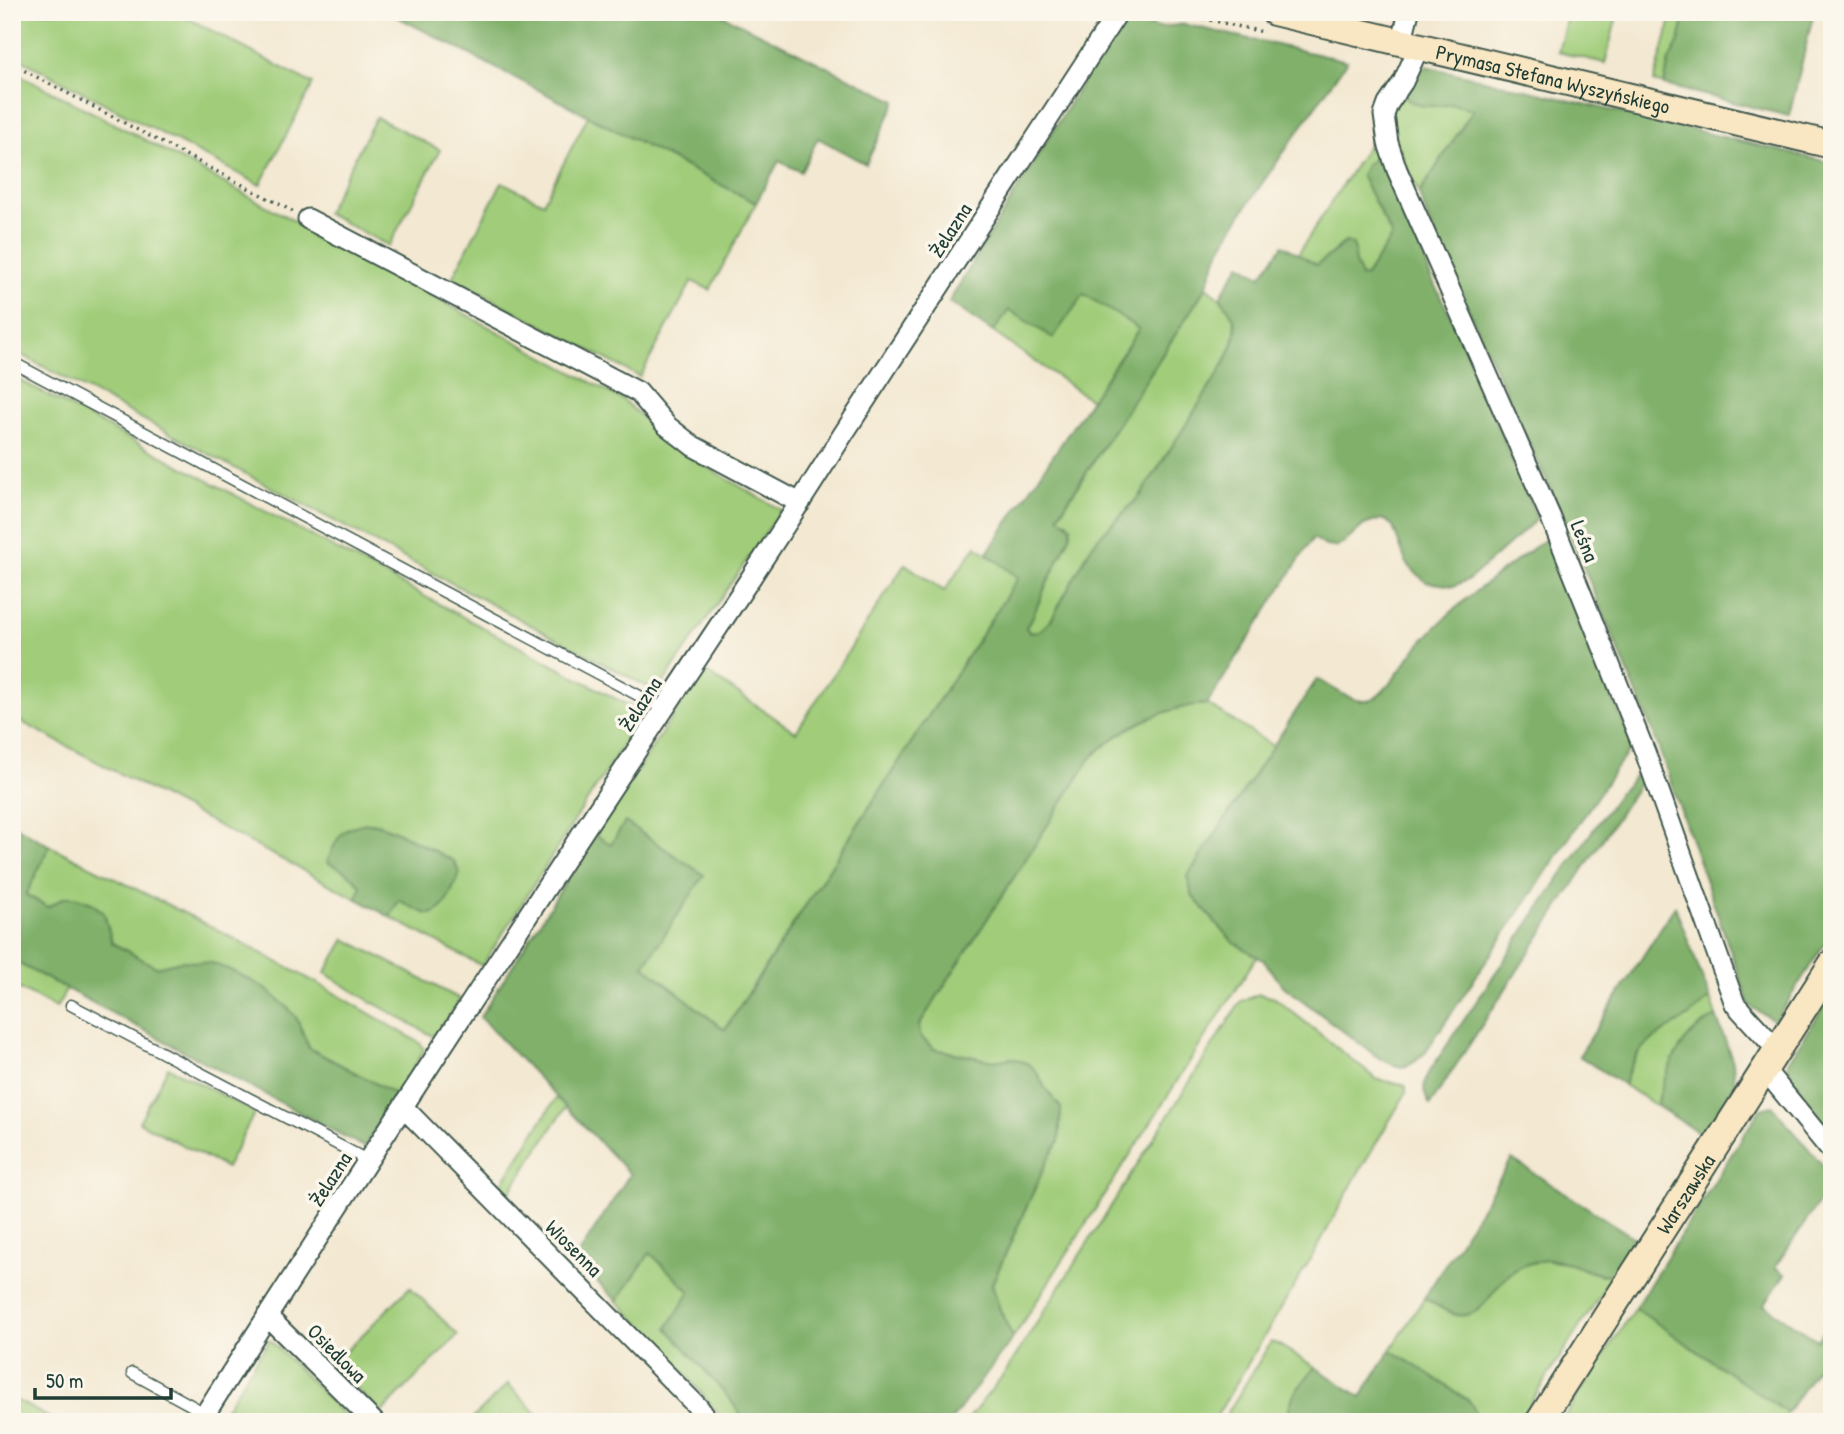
<svg xmlns="http://www.w3.org/2000/svg" width="1844" height="1434" font-family="'Patrick Hand',sans-serif">
<style>
.green{fill:#a1cd7a;stroke:#608557;stroke-width:2}
.forest{fill:#80b06a;stroke:#50764f;stroke-width:2}
.lines{fill:none;stroke-linecap:round;stroke-linejoin:round}
.lane-casing{stroke:#3f574c;stroke-width:13}
.street-casing{stroke:#3f574c;stroke-width:23}
.secondary-casing{stroke:#3f574c;stroke-width:30}
.path{stroke:#3f574c;stroke-width:3.5;stroke-dasharray:2 5;stroke-linecap:butt}
.lane{stroke:#fff;stroke-width:10}
.street{stroke:#fff;stroke-width:19}
.secondary{stroke:#f9e7c3;stroke-width:26}
.labels{text-anchor:middle;dominant-baseline:central;stroke-width:7;stroke-linejoin:round;paint-order:stroke}
.street-label{font-size:21px;fill:#1f3d34;stroke:#fbf7ec}
</style>
<rect width="100%" height="100%" fill="#fbf7ec"/>
<filter id="ink" filterUnits="userSpaceOnUse"><feTurbulence type="fractalNoise" baseFrequency=".0143" numOctaves="2"/><feDisplacementMap in="SourceGraphic" scale="14" xChannelSelector="R" yChannelSelector="G"/><feConvolveMatrix kernelMatrix="1 2 1 2 8 2 1 2 1" color-interpolation-filters="sRGB"/></filter>
<filter id="wash" filterUnits="userSpaceOnUse"><feTurbulence type="fractalNoise" baseFrequency=".00686" numOctaves="4" result="noise"/><feDisplacementMap in="SourceGraphic" scale="28" xChannelSelector="R" yChannelSelector="G"/><feGaussianBlur stdDeviation="1.57" result="paint"/><feColorMatrix in="noise" values="0 0 0 0 0 0 0 0 0 0 0 0 0 0 0 0 0 1.4 0 .05"/><feComposite in="paint" operator="in"/></filter>
<g filter="url(#wash)">
<rect width="100%" height="100%" fill="#f3e8d1"/>
<!-- green -->
<g class="green">
<path d="M 12,12 L 176,12 L 313,84 L 260,185 L 12,55 Z"/>
<path d="M 1568,12 L 1618,12 L 1605,63 L 1558,52 Z"/>
<path d="M 1673,12 L 1686,12 L 1679,42 L 1669,60 L 1664,85 L 1654,82 Z"/>
<path d="M 12,71 L 132,133 L 622,399 L 679,451 L 781,510 L 657,692 L 12,350 Z"/>
<path d="M 1402,94 L 1439,106 L 1454,104 L 1473,110 L 1419,194 L 1396,143 L 1389,114 Z"/>
<path d="M 588,116 L 756,203 L 710,290 L 692,281 L 640,377 L 452,278 L 502,182 L 543,203 Z"/>
<path d="M 376,117 L 440,150 L 389,246 L 326,213 Z"/>
<path d="M 1374,136 L 1383,154 L 1361,175 L 1392,236 L 1365,277 L 1361,278 L 1354,260 L 1355,249 L 1345,242 L 1317,265 L 1298,254 Z"/>
<path d="M 1206,287 C 1246,315 1239,335 1219,373 L 1140,496 L 1098,538 L 1090,549 L 1051,620 L 1040,631 L 1029,632 L 1026,627 L 1032,618 L 1044,590 L 1071,534 L 1068,522 L 1058,517 Z"/>
<path d="M 1084,294 L 1139,329 L 1091,400 L 993,332 L 1008,310 Z"/>
<path d="M 12,376 L 643,713 L 482,966 L 390,917 L 399,900 L 430,914 C 448,900 452,894 459,872 L 454,861 L 391,829 L 351,874 L 361,887 L 357,899 L 12,717 Z"/>
<path d="M 976,546 L 1019,577 L 724,1030 L 644,966 L 625,823 L 611,845 L 595,835 L 703,670 L 796,732 L 905,564 L 944,591 Z"/>
<path d="M 1207,704 L 1273,746 L 1187,877 L 1193,897 L 1233,942 L 1257,956 L 1013,1338 L 1000,1310 L 992,1284 L 1047,1161 L 1059,1141 L 1061,1108 L 1045,1088 L 1036,1071 L 1012,1058 L 994,1061 L 934,1049 L 920,1036 L 919,1025 L 1090,759 C 1118,729 1165,706 1207,704 Z"/>
<path d="M 50,846 L 218,930 L 319,984 L 420,1043 L 424,1050 L 397,1095 L 309,1048 L 296,1017 L 181,961 L 156,967 L 112,943 L 104,913 L 65,897 L 48,907 L 25,894 Z"/>
<path d="M 345,939 L 460,999 L 439,1033 L 433,1036 L 363,997 L 325,973 Z"/>
<path d="M 12,960 L 67,989 L 56,1008 L 12,985 Z"/>
<path d="M 1259,994 L 1275,998 L 1376,1079 C 1386,1082 1396,1082 1406,1086 L 1406,1093 L 1357,1175 L 1317,1248 L 1213,1422 L 966,1422 L 1007,1370 L 1241,1001 Z"/>
<path d="M 1710,998 L 1716,1016 C 1710,1020 1703,1024 1698,1028 C 1675,1047 1663,1079 1657,1106 L 1624,1085 C 1636,1041 1655,1039 1689,1016 C 1696,1010 1703,1004 1710,998 Z"/>
<path d="M 168,1067 L 255,1112 L 226,1168 L 139,1122 Z"/>
<path d="M 557,1097 L 566,1107 L 509,1193 L 500,1186 Z"/>
<path d="M 650,1252 L 691,1292 L 730,1399 L 745,1422 L 725,1422 L 670,1355 L 617,1301 Z"/>
<path d="M 1543,1260 L 1570,1264 L 1600,1275 L 1613,1275 L 1518,1422 L 1478,1422 L 1473,1406 L 1468,1400 L 1391,1350 L 1424,1298 C 1433,1303 1443,1310 1453,1314 C 1481,1323 1491,1289 1508,1275 C 1519,1266 1530,1263 1543,1260 Z"/>
<path d="M 410,1287 L 458,1335 L 381,1413 L 332,1365 Z"/>
<path d="M 1635,1308 L 1787,1413 L 1782,1422 L 1561,1422 Z"/>
<path d="M 269,1340 L 270,1340 L 351,1422 L 217,1422 Z"/>
<path d="M 1271,1342 L 1279,1345 L 1315,1367 C 1304,1382 1281,1403 1292,1422 L 1222,1422 Z"/>
<path d="M 508,1384 L 545,1422 L 469,1422 Z"/>
<path d="M 12,1398 L 57,1422 L 12,1422 Z"/>
</g>
<!-- forest -->
<g class="forest">
<path d="M 388,12 L 716,12 L 896,101 L 866,164 L 818,138 L 801,172 L 779,161 L 756,203 Z"/>
<path d="M 1686,12 L 1814,12 L 1789,116 L 1664,85 L 1669,60 L 1679,42 Z"/>
<path d="M 1120,20 L 1141,20 L 1158,28 L 1183,24 L 1347,61 L 1243,211 L 1219,252 L 1206,287 L 1058,516 L 1071,526 L 1071,534 L 1044,590 L 1032,618 L 1026,627 L 1029,632 L 1040,631 L 1051,620 L 1090,549 L 1098,538 L 1140,496 L 1219,373 C 1226,359 1237,342 1236,326 C 1235,316 1225,305 1220,297 L 1240,264 L 1261,276 L 1283,245 L 1317,265 L 1346,242 L 1352,244 L 1355,249 L 1354,260 L 1361,277 L 1366,276 L 1392,236 L 1361,175 L 1367,164 L 1383,154 L 1408,211 L 1431,278 L 1453,321 L 1537,519 L 1470,579 L 1454,586 L 1426,582 L 1407,565 L 1393,527 L 1387,521 L 1382,519 L 1364,525 L 1343,544 L 1335,547 L 1326,546 L 1313,538 L 1207,704 C 1165,706 1118,729 1090,759 L 919,1025 L 920,1036 L 934,1049 L 994,1061 L 1012,1058 L 1029,1064 L 1036,1071 L 1045,1088 L 1061,1108 L 1059,1141 L 1047,1161 L 992,1284 L 1000,1310 L 1013,1338 L 950,1422 L 745,1422 L 730,1399 L 667,1328 L 690,1292 L 650,1253 L 617,1301 L 575,1260 L 630,1174 L 480,1017 L 595,835 L 611,844 L 625,822 L 704,875 L 644,966 L 725,1030 L 1018,578 L 987,553 L 1139,329 L 1084,294 L 1053,338 L 1009,310 L 993,332 L 949,302 Z"/>
<path d="M 1421,65 L 1832,163 L 1832,932 L 1775,1021 L 1750,1006 L 1653,732 L 1554,497 L 1430,225 L 1419,194 L 1473,110 L 1454,104 L 1439,106 L 1423,106 L 1409,101 L 1402,94 Z"/>
<path d="M 1546,539 L 1633,746 L 1616,768 L 1426,1051 C 1408,1072 1398,1070 1376,1056 L 1282,985 L 1263,960 L 1233,942 L 1193,897 L 1187,877 L 1317,679 C 1331,686 1356,706 1371,700 C 1385,694 1402,667 1411,655 C 1448,608 1498,574 1546,539 Z"/>
<path d="M 1636,775 L 1644,776 L 1430,1105 C 1423,1093 1423,1088 1427,1075 L 1560,877 L 1620,792 Z"/>
<path d="M 373,823 L 391,829 L 454,861 L 459,872 C 455,884 446,912 431,914 C 424,915 406,904 399,900 L 390,917 L 357,899 L 361,887 C 353,874 340,869 327,862 C 338,836 342,824 373,823 Z"/>
<path d="M 12,824 L 50,846 L 26,895 L 48,907 L 65,897 L 75,897 L 92,903 L 104,913 L 112,943 L 156,967 L 181,961 L 212,963 L 237,973 L 265,988 L 286,1006 L 296,1017 L 309,1048 L 397,1095 L 364,1147 L 12,960 Z"/>
<path d="M 1675,906 L 1710,998 C 1703,1004 1696,1010 1689,1016 C 1655,1039 1636,1041 1624,1085 L 1579,1056 Z"/>
<path d="M 1832,994 L 1832,1133 L 1788,1082 L 1788,1062 Z"/>
<path d="M 1716,1016 L 1733,1062 L 1735,1086 L 1703,1135 L 1657,1106 C 1663,1079 1675,1047 1698,1028 C 1703,1024 1710,1020 1716,1016 Z"/>
<path d="M 1772,1106 L 1832,1176 L 1832,1183 L 1775,1267 L 1785,1274 L 1764,1305 L 1817,1340 L 1832,1318 L 1832,1345 L 1787,1413 L 1635,1308 L 1760,1109 Z"/>
<path d="M 1512,1159 L 1636,1239 L 1613,1275 C 1587,1276 1565,1255 1540,1261 C 1527,1263 1515,1268 1506,1277 C 1491,1291 1483,1318 1458,1315 C 1447,1313 1434,1303 1424,1298 Z"/>
<path d="M 1391,1350 L 1468,1400 L 1473,1406 L 1478,1422 L 1292,1421 C 1281,1403 1304,1382 1315,1367 L 1361,1397 Z"/>
</g>
</g>
<g filter="url(#ink)">
<g class="lines">
<!-- lane casing -->
<g class="lane-casing">
<g id="lane">
<path d="M 12,362 L 664,709"/>
<path d="M 71,1005 L 369,1161"/>
<path d="M 132,1373 L 205,1413"/>
</g>
</g>
<!-- street casing -->
<g class="street-casing">
<g id="street">
<path d="M 1401,43 L 1409,12"/>
<path d="M 1419,47 L 1403,82 L 1388,104 L 1384,115 L 1388,143 L 1397,170 L 1551,518 L 1645,752 L 1735,1004 L 1768,1040 L 1780,1047"/>
<path d="M 308,219 L 638,392 L 666,425 L 693,446 L 800,503"/>
<path d="M 1765,1070 L 1832,1152"/>
<path d="M 404,1108 L 699,1408 L 709,1422"/>
<path d="M 267,1316 L 374,1422"/>
<path d="M 200,1422 C 352,1182 508,945 664,709 C 724,618 785,528 842,436 L 1118,12"/>
</g>
</g>
<!-- secondary casing -->
<g class="secondary-casing">
<g id="secondary">
<path id="s1" d="M 1274,12 L 1832,145"/>
<path id="s2" d="M 1539,1422 L 1832,964"/>
</g>
</g>
<!-- path -->
<g class="path">
<path d="M 1184,12 L 1188,15 L 1263,32"/>
<path d="M 1135,15 C 1150,15 1160,21 1173,12"/>
<path d="M 12,64 L 294,212"/>
</g>
<!-- lane -->
<use href="#lane" class="lane"/>
<!-- street -->
<use href="#street" class="street"/>
<!-- secondary -->
<use href="#secondary" class="secondary"/>
</g>
</g>
<g class="labels">
<!-- street labels -->
<g class="street-label">
<text stroke="none"><textPath href="#s1" startOffset="287">Prymasa Stefana Wyszyńskiego</textPath></text>
<text transform="translate(950 230) rotate(-57)">Żelazna</text>
<text transform="translate(1585 541) rotate(68)">Leśna</text>
<text transform="translate(640 704) rotate(-57)">Żelazna</text>
<text transform="translate(330 1179) rotate(-57)">Żelazna</text>
<text stroke="none"><textPath href="#s2" startOffset="271">Warszawska</textPath></text>
<text transform="translate(574 1248) rotate(45)">Wiosenna</text>
<text transform="translate(337 1353) rotate(45)">Osiedlowa</text>
</g>
</g>
<!-- margin -->
<rect width="1844" height="1434" fill="none" stroke="#fbf7ec" stroke-width="42"/>
<!-- scale -->
<path d="M35 1388v10h136v-10" fill="none" stroke="#1f3d34" stroke-width="3.5"/>
<text x="46" y="1388" font-size="21" fill="#1f3d34" stroke="#fbf7ec" stroke-width="5" paint-order="stroke">50 m</text>
</svg>
